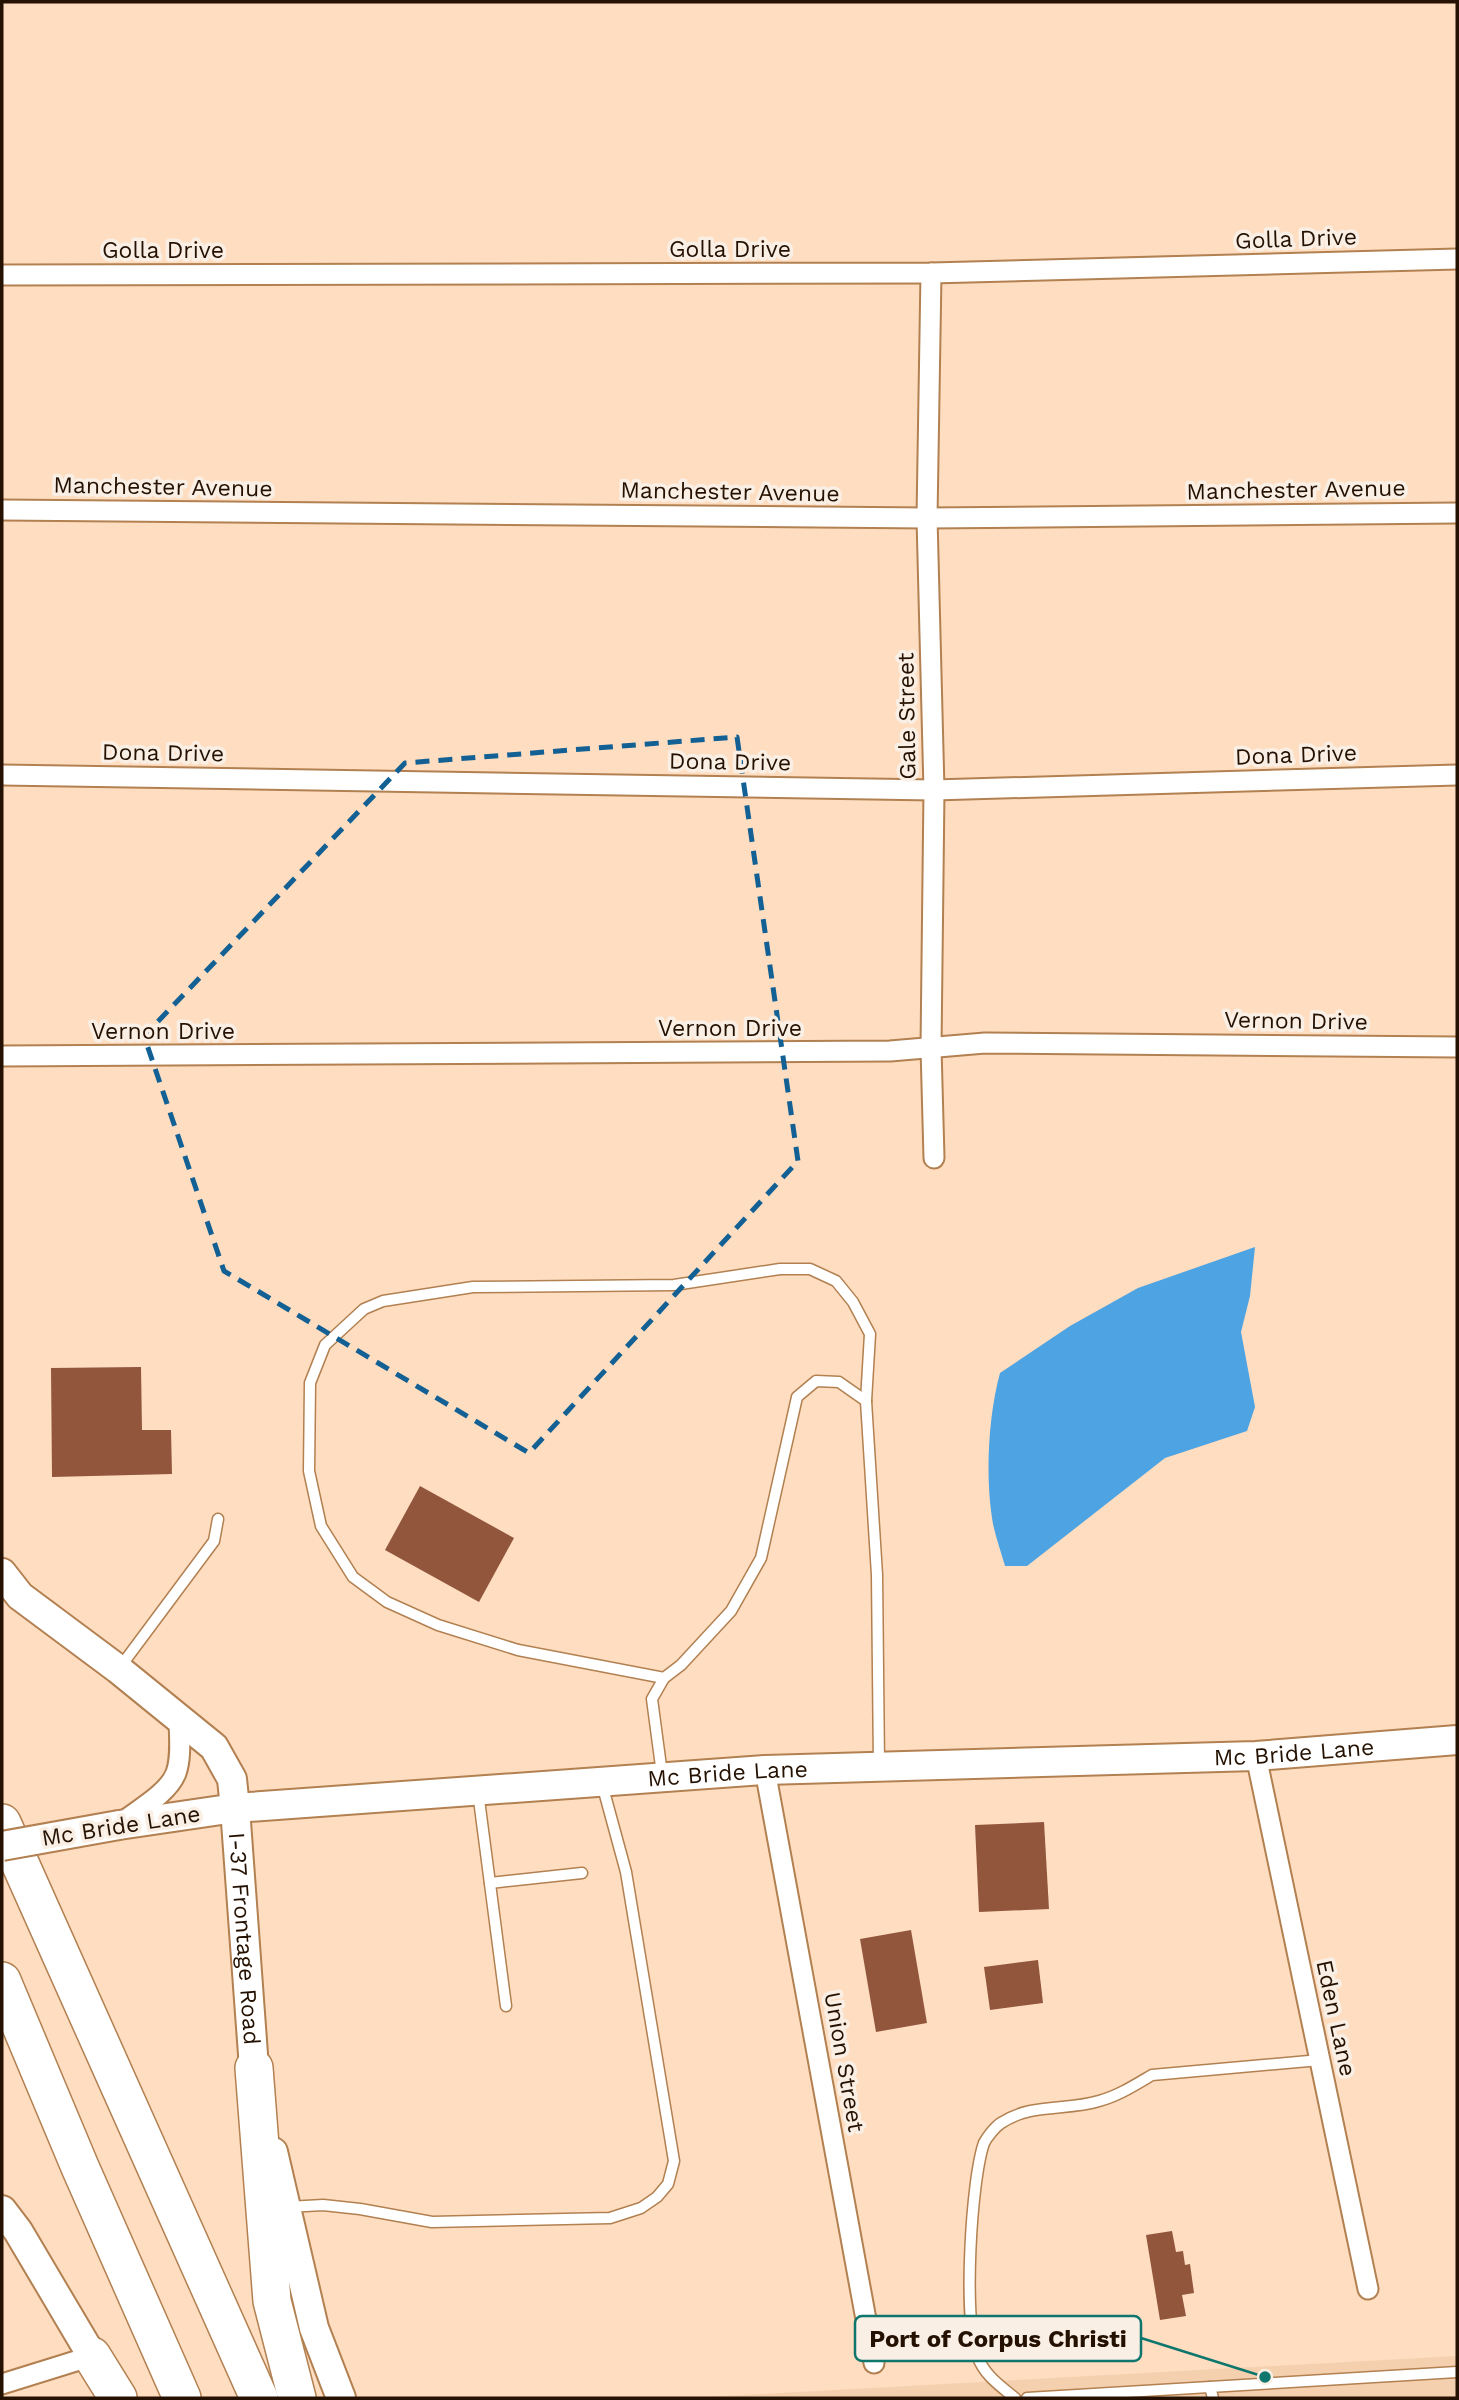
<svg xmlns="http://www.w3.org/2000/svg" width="1459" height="2400" font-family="'Work Sans',sans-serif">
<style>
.built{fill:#f4d0af}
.water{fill:#4ea3e2}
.building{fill:#92563c}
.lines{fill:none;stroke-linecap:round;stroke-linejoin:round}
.lane-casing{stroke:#b28051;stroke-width:13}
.street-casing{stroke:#b28051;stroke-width:23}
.secondary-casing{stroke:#b28051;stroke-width:32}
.highway-casing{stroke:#b28051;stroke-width:40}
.lane{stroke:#fff;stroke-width:10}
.street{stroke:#fff;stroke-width:19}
.secondary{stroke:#fff;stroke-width:28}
.highway{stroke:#fff;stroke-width:37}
.secondary-bridge-casing{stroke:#b28051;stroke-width:32;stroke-linecap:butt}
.secondary-bridge{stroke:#fff;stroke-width:28}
.marked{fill:none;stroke:#136194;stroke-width:5;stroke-dasharray:14 9;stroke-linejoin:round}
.labels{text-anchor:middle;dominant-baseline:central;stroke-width:7;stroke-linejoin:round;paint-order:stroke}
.street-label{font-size:23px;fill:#241101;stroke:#faefe5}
.leader{fill:none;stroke:#0f766e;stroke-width:2.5}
.callout-dot{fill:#0f766e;stroke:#faefe5;stroke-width:2.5}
.callout{fill:#faefe5;stroke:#0f766e;stroke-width:2.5}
.callout-label{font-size:24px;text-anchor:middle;font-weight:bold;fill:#241101}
</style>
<rect width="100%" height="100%" fill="#feddc0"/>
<!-- built -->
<path class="built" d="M 1457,2356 L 1457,2398 L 688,2398 Z"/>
<!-- water -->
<path class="water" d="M 1255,1247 L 1250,1296 L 1241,1332 L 1255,1407 L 1247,1431 L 1165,1458 L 1027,1566 L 1005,1566 C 1001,1552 996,1538 993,1524 C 985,1479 988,1417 1000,1373 L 1070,1326 L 1138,1288 Z"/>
<!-- building -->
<g class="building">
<path d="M 141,1367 L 142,1430 L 171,1430 L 172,1474 L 52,1477 L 51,1368 Z"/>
<path d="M 420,1486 L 514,1538 L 479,1602 L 385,1550 Z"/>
<path d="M 1044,1822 L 1049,1909 L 979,1912 L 975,1825 Z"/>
<path d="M 911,1930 L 927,2023 L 876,2032 L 860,1939 Z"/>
<path d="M 1038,1960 L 1043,2003 L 990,2010 L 984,1967 Z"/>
<path d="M 1172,2231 L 1176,2252 L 1183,2251 L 1185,2265 L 1190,2264 L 1194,2293 L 1182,2295 L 1186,2316 L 1160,2320 L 1146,2235 Z"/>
</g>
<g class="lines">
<!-- lane casing -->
<g class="lane-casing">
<g id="lane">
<path d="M 121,1666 L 214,1541 L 218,1519"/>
<path d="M 664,1678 L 518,1650 L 438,1625 L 387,1602 L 353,1577 L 321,1526 L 309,1471 L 310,1383 L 325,1345 L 364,1309 L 383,1301 L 473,1287 L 674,1285 L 780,1269 L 810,1269 L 836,1281 L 853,1302 L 870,1334 L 866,1401"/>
<path d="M 662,1774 L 652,1699 L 664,1678 L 681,1665 L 731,1611 L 761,1558 L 797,1397 L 816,1381 L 839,1382 L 866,1401 L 877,1575 L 879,1766"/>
<path d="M 478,1792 L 506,2006"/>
<path d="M 490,1883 L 582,1873"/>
<path d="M 288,2207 L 323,2205 L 360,2209 L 432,2222 L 610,2218 L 641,2208 L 657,2197 L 668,2184 L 674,2161 L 626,1872 L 602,1784"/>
<path d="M 1210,2387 L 1213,2398"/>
<path d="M 1015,2398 C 999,2385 984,2375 977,2355 C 963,2320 971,2180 984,2143 C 987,2137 995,2127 1001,2123 C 1031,2103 1066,2111 1099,2101 C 1118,2096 1135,2085 1152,2075 L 1320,2060"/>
<path d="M 1027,2398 L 1457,2372"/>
</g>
</g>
<!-- street casing -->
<g class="street-casing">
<g id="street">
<path d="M 931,273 L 927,518 L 934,790 L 931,1048 L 934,1158"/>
<path d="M 2,275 L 931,273 L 1457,259"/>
<path d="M 2,510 L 927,518 L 1457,513"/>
<path d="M 2,775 L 934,790 L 1457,775"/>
<path d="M 2,1056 L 890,1051 L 985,1043 L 1457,1047"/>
<path d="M 1256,1756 L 1368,2289"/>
<path d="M 765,1770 L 874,2363"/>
<path d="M 120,1824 C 137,1810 168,1794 176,1773 C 182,1756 179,1735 179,1718"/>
<path d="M 2,2384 L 92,2356"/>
</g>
</g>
<!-- secondary casing -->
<g class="secondary-casing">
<g id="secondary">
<path id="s1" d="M 2,1573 L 20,1596 L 118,1669 L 214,1747 L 232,1779 L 235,1808 L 254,2068 L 258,2086"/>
<path id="s2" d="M 119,1825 L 235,1808 L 765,1770 L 1256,1756 L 1457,1740"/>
<path d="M 273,2152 L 314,2328 L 341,2398"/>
<path d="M 2,2210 L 18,2231 L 92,2356 L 99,2373"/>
</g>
</g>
<!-- highway casing -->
<g class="highway-casing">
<g id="highway">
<path d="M 2,1823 L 259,2398"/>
<path d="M 2,1981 L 80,2167 L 182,2398"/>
<path d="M 254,2068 L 272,2301 L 297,2398"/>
<path d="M 92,2356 L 118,2398"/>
</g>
</g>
<!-- lane -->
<use href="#lane" class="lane"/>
<!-- street -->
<use href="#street" class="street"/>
<!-- secondary -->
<use href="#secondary" class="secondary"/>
<!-- highway -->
<use href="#highway" class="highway"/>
<!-- secondary-bridge casing -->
<g class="secondary-bridge-casing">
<path id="secondary-bridge" d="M 2,1846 L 119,1825"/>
</g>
<!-- secondary-bridge -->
<use href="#secondary-bridge" class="secondary-bridge"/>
</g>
<!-- marked area -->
<path class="marked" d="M 737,737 L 798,1161 L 529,1453 L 224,1271 L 144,1036 L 405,763 Z"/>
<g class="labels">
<!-- street labels -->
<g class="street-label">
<text transform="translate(1296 239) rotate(-2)">Golla Drive</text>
<text x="730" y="249">Golla Drive</text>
<text x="163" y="250">Golla Drive</text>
<text transform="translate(163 487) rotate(1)">Manchester Avenue</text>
<text transform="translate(1296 490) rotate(-1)">Manchester Avenue</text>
<text transform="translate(730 492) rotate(1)">Manchester Avenue</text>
<text transform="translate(907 716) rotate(-91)">Gale Street</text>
<text transform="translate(163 753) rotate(1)">Dona Drive</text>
<text transform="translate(1296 755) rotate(-2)">Dona Drive</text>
<text transform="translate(730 762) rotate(1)">Dona Drive</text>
<text transform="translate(1296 1021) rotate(1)">Vernon Drive</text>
<text x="730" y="1028">Vernon Drive</text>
<text x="163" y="1031">Vernon Drive</text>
<text stroke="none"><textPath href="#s2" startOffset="1178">Mc Bride Lane</textPath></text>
<text stroke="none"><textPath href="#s2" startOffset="611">Mc Bride Lane</textPath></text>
<text transform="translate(121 1826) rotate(-9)">Mc Bride Lane</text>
<text stroke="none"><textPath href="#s1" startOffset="472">I-37 Frontage Road</textPath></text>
<text transform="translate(1336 2018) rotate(78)">Eden Lane</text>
<text transform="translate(844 2062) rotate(80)">Union Street</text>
</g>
</g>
<!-- callouts -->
<path class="leader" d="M1265 2377L1141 2338"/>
<circle class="callout-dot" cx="1265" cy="2377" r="7"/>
<rect class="callout" x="855" y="2316" width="286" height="45" rx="7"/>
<g class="callout-label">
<text x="998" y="2347">Port of Corpus Christi</text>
</g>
<!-- border -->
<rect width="1459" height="2400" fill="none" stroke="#241101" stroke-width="7"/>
</svg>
